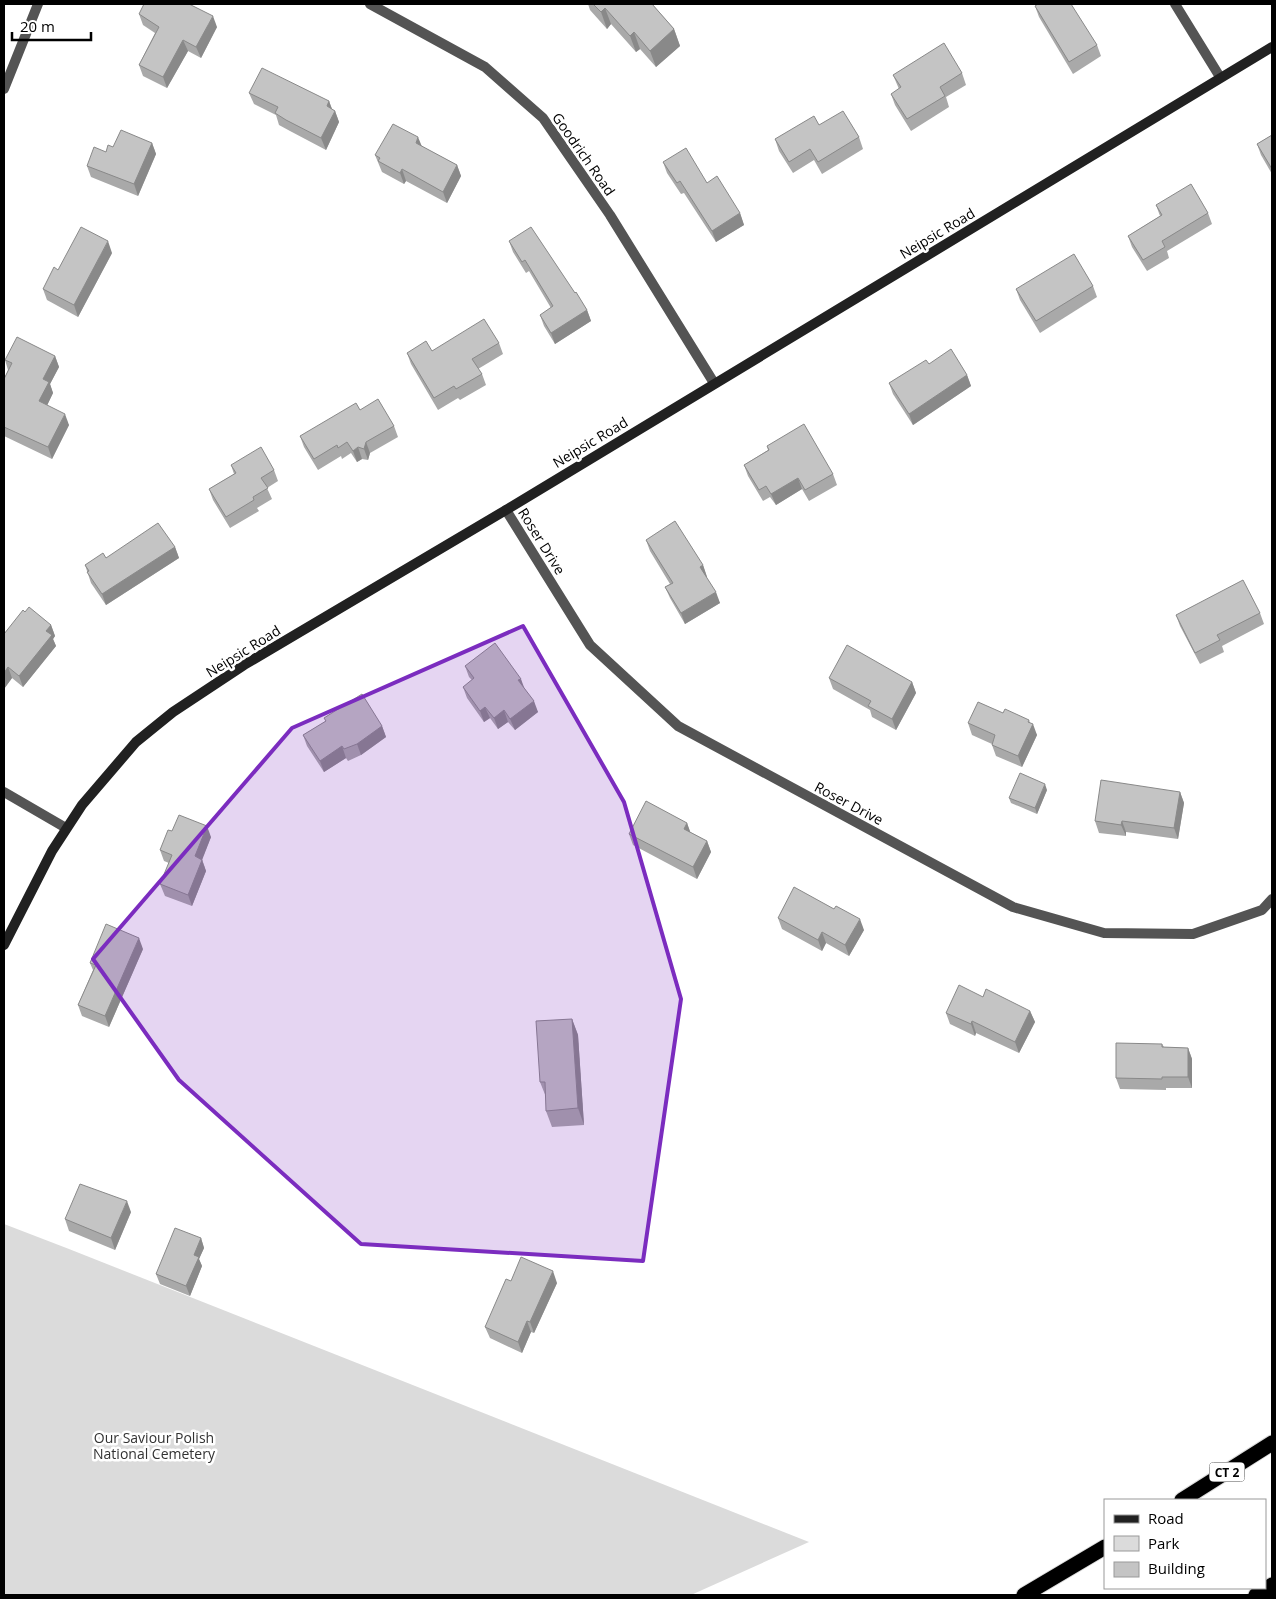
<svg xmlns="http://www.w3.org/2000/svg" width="1276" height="1599" font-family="'Open Sans',sans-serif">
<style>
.green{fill:#dbdbdb}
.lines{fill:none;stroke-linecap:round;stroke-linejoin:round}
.highway-casing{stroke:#dbdbdb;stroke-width:17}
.street{stroke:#545454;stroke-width:10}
.secondary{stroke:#212121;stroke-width:10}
.highway{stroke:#000;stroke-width:15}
.wall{fill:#a9a9a9}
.shaded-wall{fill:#898989}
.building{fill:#c4c4c4;stroke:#898989}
.marked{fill:#7b2cbf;fill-opacity:0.2;stroke:#7b2cbf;stroke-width:4;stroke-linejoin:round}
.labels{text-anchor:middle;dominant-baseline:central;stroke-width:5;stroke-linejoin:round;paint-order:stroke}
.shield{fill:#fff;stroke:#4c4c4c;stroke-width:1}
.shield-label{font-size:12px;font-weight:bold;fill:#000}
.street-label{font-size:14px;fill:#000;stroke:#fff}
.park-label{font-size:14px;fill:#323232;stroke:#fff}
</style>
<rect width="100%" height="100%" fill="#fff"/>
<!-- green -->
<path class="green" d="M 4,1224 L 69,1249 L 809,1542 L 691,1595 L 4,1595 Z"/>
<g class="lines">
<!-- highway casing -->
<g class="highway-casing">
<g id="highway">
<path d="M 1182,1500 L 1272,1443"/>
<path d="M 1024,1595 L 1105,1547"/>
<path d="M 1256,1595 L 1272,1585"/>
</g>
</g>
<!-- street -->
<g class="street">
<path d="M 370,4 L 485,67 L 543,118 L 610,215 L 714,383"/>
<path d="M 1175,4 L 1220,77"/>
<path d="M 4,89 L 38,4"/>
<path d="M 506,510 L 590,645 L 678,726 L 1013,907 L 1104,933 L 1193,934 L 1262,910 L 1272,899"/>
<path d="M 4,792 L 66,828"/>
</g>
<!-- secondary -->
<path class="secondary" d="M 4,945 L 52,851 L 82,805 L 136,742 L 173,712 L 244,665 L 506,510 L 1272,47"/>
<!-- highway -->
<use href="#highway" class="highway"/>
</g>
<!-- wall -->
<g class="wall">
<path d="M 588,4 L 652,4 L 674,29 L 680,46 L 656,67 L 640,49 L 636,52 L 611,24 L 607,29 L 590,10 Z"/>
<path d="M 1035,6 L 1097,45 L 1101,56 L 1073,74 L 1039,17 Z"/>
<path d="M 139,14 L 217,27 L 201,58 L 188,51 L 167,88 L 143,76 L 139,65 L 155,33 L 143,25 Z"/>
<path d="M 962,73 L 966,85 L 946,97 L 949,107 L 911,131 L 895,105 L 891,94 L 899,89 L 893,75 Z"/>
<path d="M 249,93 L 329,101 L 332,109 L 335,111 L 339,122 L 326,150 L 290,131 L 279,125 L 276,115 L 254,104 Z"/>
<path d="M 819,125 L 859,137 L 863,149 L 822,174 L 814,160 L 793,173 L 779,151 L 775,139 Z"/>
<path d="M 1272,135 L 1272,174 L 1261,155 L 1257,144 Z"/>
<path d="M 152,143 L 156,154 L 138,196 L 91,177 L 87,166 L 106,152 L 113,147 Z"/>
<path d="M 421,146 L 457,165 L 461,176 L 447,203 L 406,181 L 404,184 L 382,172 L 375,155 Z"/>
<path d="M 663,162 L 707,183 L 740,213 L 744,225 L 716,242 L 684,193 L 681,194 L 667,173 Z"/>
<path d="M 1156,205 L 1208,213 L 1212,224 L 1167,251 L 1169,258 L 1147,271 L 1132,247 L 1128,236 L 1160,216 Z"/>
<path d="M 509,241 L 575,293 L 587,310 L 591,321 L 555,344 L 544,326 L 540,315 L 551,308 L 529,271 L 526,273 L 513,252 Z"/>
<path d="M 112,253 L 78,317 L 47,300 L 43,289 L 58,270 Z"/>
<path d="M 1093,286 L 1097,297 L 1040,333 L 1020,300 L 1016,289 Z"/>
<path d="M 499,343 L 503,354 L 478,369 L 482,374 L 486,385 L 460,400 L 458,398 L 438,410 L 411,364 L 407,353 L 432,351 Z"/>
<path d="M 55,356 L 59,367 L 50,384 L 53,393 L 47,405 L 69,425 L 52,459 L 4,436 L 4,379 L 8,370 L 5,360 Z"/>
<path d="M 929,364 L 967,375 L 971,386 L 913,425 L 893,394 L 889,383 Z"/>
<path d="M 360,410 L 394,426 L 398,437 L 370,453 L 368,460 L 362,459 L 357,462 L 351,453 L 342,459 L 341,456 L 318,470 L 304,447 L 300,436 Z"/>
<path d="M 767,446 L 833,474 L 837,485 L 809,501 L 802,489 L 776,505 L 770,497 L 763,501 L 748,476 L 744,465 L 768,450 Z"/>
<path d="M 231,465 L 274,470 L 278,481 L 267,488 L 272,499 L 257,508 L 259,511 L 230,528 L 213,500 L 209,489 L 234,474 Z"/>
<path d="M 646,540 L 703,565 L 707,577 L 706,577 L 720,603 L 685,624 L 670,598 L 665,587 L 670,584 L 650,551 Z"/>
<path d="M 175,547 L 179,558 L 106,605 L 91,583 L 85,565 L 106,558 Z"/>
<path d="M 25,612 L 51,625 L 55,636 L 53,639 L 56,646 L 23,687 L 12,678 L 4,689 L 4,634 Z"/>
<path d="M 1260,613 L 1264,624 L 1222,646 L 1224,652 L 1200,664 L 1180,626 L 1176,615 Z"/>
<path d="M 465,666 L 525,689 L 538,712 L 515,730 L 508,722 L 498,729 L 490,718 L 484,722 L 467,698 L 463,687 L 472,680 L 469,677 Z"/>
<path d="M 829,678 L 912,682 L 916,693 L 896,730 L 872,717 L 870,710 L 833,689 Z"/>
<path d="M 1003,713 L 1030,723 L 1037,735 L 1022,767 L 996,756 L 992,745 L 992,744 L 972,735 L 968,723 Z"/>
<path d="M 324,718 L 382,726 L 386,737 L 361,755 L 348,761 L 346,758 L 324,772 L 307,746 L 303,735 L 326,721 Z"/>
<path d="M 1047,790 L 1037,814 L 1011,803 L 1009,798 Z"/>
<path d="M 1180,792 L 1184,803 L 1178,839 L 1126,832 L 1126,836 L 1099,833 L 1095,821 Z"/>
<path d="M 687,823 L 690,832 L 707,841 L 711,852 L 697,879 L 633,845 L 629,834 Z"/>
<path d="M 172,831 L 211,837 L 202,859 L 206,871 L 192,906 L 165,896 L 160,884 L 169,863 L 164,861 L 160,850 Z"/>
<path d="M 778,918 L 864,930 L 849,956 L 826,943 L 822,951 L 782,929 Z"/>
<path d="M 143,949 L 109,1027 L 82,1016 L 78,1005 L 93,970 L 90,963 Z"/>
<path d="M 983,997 L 1030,1011 L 1035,1022 L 1019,1053 L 976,1033 L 975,1036 L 950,1024 L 946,1013 Z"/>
<path d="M 572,1019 L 578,1035 L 584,1125 L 552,1127 L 546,1111 L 546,1097 L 540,1082 Z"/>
<path d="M 1162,1044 L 1164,1047 L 1188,1048 L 1192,1059 L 1192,1088 L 1166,1088 L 1166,1090 L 1120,1089 L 1116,1078 Z"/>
<path d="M 131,1212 L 115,1250 L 69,1231 L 65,1219 Z"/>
<path d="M 201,1238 L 204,1248 L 199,1259 L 202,1266 L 190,1296 L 160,1284 L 156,1274 Z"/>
<path d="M 511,1281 L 557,1283 L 534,1333 L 531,1332 L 522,1353 L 490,1338 L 485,1327 Z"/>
</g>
<!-- shaded-wall -->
<g class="shaded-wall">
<path d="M 605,8 L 611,24 L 607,29 L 601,12 Z"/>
<path d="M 213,16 L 217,27 L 201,58 L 196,47 Z"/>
<path d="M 674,29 L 680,46 L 656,67 L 650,51 Z"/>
<path d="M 634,32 L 640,49 L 636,52 L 630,36 Z"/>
<path d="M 183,40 L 188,51 L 167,88 L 163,77 Z"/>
<path d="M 329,101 L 333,112 L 327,106 Z"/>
<path d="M 335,111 L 339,122 L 326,150 L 321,138 Z"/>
<path d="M 418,137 L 423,149 L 416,143 Z"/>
<path d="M 152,143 L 156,154 L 138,196 L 134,184 Z"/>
<path d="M 457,165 L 461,176 L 447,203 L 443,192 Z"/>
<path d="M 402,169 L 406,181 L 404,184 L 400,173 Z"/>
<path d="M 740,213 L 744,225 L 716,242 L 712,231 Z"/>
<path d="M 108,241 L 112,253 L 78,317 L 74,305 Z"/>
<path d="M 587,310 L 591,321 L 555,344 L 551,333 Z"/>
<path d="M 55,356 L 59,367 L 50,384 L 53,393 L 44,412 L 39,401 L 43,379 Z"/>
<path d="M 967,375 L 971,386 L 913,425 L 909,414 Z"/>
<path d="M 65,414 L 69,425 L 52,459 L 48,447 Z"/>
<path d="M 366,442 L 370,453 L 368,460 L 364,449 Z"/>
<path d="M 358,447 L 362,459 L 357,462 L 353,451 Z"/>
<path d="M 798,478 L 802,489 L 776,505 L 771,494 Z"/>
<path d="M 175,547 L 179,558 L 106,605 L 102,594 Z"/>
<path d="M 703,565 L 707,577 L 704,579 L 700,567 Z"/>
<path d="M 716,592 L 720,603 L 685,624 L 681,613 Z"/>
<path d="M 51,625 L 55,636 L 53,639 L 56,646 L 23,687 L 19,676 L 46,631 Z"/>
<path d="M 8,667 L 12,678 L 4,689 L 4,673 Z"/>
<path d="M 521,679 L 525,690 L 518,680 Z"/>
<path d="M 912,682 L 916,693 L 896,730 L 892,719 Z"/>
<path d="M 534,701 L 538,712 L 515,730 L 510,719 Z"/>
<path d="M 485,707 L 490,718 L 484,722 L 480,711 Z"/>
<path d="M 504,710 L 508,722 L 498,729 L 494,718 Z"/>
<path d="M 1029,720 L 1031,727 L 1033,724 L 1037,735 L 1022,767 L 1018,756 Z"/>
<path d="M 382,726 L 386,737 L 361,755 L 357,744 Z"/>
<path d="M 342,746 L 346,758 L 324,772 L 320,761 Z"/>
<path d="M 1045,784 L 1047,790 L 1037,814 L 1035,808 Z"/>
<path d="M 1180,792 L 1184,803 L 1178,839 L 1174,828 Z"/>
<path d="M 1122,821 L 1126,832 L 1126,836 L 1121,825 Z"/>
<path d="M 687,823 L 691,834 L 684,829 Z"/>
<path d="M 207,826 L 211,837 L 199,868 L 195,856 Z"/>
<path d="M 707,841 L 711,852 L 697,879 L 693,867 Z"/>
<path d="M 202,860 L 206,871 L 192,906 L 188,895 Z"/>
<path d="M 860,919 L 864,930 L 849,956 L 845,945 Z"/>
<path d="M 822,932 L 826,943 L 822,951 L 818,940 Z"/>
<path d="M 139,938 L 143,949 L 109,1027 L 105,1016 Z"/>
<path d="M 1030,1011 L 1035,1022 L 1019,1053 L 1015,1042 Z"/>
<path d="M 572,1019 L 578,1035 L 584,1125 L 578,1108 Z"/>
<path d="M 972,1021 L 976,1033 L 975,1036 L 971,1024 Z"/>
<path d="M 1188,1048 L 1192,1059 L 1192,1088 L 1188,1077 Z"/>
<path d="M 127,1201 L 131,1212 L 115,1250 L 111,1238 Z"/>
<path d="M 201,1238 L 204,1248 L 199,1259 L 202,1266 L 190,1296 L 186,1286 L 194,1255 Z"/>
<path d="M 553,1271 L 557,1283 L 534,1333 L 530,1322 Z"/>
<path d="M 527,1321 L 531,1332 L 522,1353 L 518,1342 Z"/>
</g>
<!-- building -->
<g class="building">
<path d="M 144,4 L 189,4 L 213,16 L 196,47 L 183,40 L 163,77 L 139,65 L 159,27 L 139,14 Z"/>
<path d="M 593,4 L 652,4 L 674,29 L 650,51 L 634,32 L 630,36 L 605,8 L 601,12 Z"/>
<path d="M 1038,4 L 1071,4 L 1097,45 L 1069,62 L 1035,6 Z"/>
<path d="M 944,43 L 962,73 L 940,87 L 945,96 L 907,119 L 891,94 L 901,87 L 893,75 Z"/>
<path d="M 262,68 L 329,101 L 327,106 L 335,111 L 321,138 L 286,120 L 275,113 L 278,107 L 249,93 Z"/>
<path d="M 843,111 L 859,137 L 818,162 L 810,149 L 789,162 L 775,139 L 814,116 L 819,125 Z"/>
<path d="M 393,124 L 418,137 L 416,143 L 457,165 L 443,192 L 402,169 L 400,173 L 378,161 L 380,158 L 375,155 Z"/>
<path d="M 121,130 L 152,143 L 134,184 L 87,166 L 94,147 L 106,152 L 108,145 L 113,147 Z"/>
<path d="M 1272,135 L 1272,169 L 1257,144 Z"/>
<path d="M 686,148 L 707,183 L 717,176 L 740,213 L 712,231 L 680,181 L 677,183 L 663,162 Z"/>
<path d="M 1191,184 L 1208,213 L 1162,241 L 1165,247 L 1143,260 L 1128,236 L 1162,215 L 1156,205 Z"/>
<path d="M 81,227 L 108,241 L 74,305 L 43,289 L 54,267 L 58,270 Z"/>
<path d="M 531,227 L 575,293 L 576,292 L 587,310 L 551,333 L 540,315 L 553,306 L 525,260 L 522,262 L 509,241 Z"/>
<path d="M 1074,254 L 1093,286 L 1036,321 L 1016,289 Z"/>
<path d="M 484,319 L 499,343 L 472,359 L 482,374 L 456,389 L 454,386 L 434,398 L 407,353 L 426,341 L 432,351 Z"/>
<path d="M 17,337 L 55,356 L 43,379 L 49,382 L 39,401 L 65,414 L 48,447 L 4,427 L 4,379 L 12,363 L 5,360 Z"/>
<path d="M 951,349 L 967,375 L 909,414 L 889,383 L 926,360 L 929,364 Z"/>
<path d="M 378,399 L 394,426 L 366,442 L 364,449 L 358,447 L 353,451 L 347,442 L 338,448 L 337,445 L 314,459 L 300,436 L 356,403 L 360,410 Z"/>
<path d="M 804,424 L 833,474 L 805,490 L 798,478 L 771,494 L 766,486 L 759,490 L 744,465 L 769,450 L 767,446 Z"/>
<path d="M 261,447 L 274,470 L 261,478 L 268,488 L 253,497 L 254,500 L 226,517 L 209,489 L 236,473 L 231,465 Z"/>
<path d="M 675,521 L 703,565 L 700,567 L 716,592 L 681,613 L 665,587 L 673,583 L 646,540 Z"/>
<path d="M 158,523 L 175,547 L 102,594 L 87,572 L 89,571 L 85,565 L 103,553 L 106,558 Z"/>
<path d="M 1243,580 L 1260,613 L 1217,635 L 1220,640 L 1195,653 L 1176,615 Z"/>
<path d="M 29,607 L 51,625 L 46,631 L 52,635 L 19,676 L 8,667 L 4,673 L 4,634 L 23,610 L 25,612 Z"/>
<path d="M 495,643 L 521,679 L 518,680 L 534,701 L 510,719 L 504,710 L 494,718 L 485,707 L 480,711 L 463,687 L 474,678 L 465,666 Z"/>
<path d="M 847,645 L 912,682 L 892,719 L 868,706 L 871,701 L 829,678 Z"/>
<path d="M 362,694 L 382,726 L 357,744 L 344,749 L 342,746 L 320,761 L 303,735 L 326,721 L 324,718 Z"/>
<path d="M 978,702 L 1003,713 L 1005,709 L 1029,720 L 1028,722 L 1033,724 L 1018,756 L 992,745 L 995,735 L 968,723 Z"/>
<path d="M 1020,773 L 1045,784 L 1035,808 L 1009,798 Z"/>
<path d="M 1101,780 L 1180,792 L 1174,828 L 1122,821 L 1121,825 L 1095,821 Z"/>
<path d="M 646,801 L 687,823 L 684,829 L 707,841 L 693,867 L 629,834 Z"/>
<path d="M 179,815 L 207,826 L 195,856 L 202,860 L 188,895 L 160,884 L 172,855 L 160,850 L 168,830 L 172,831 Z"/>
<path d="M 794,887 L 834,909 L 836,906 L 860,919 L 845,945 L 822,932 L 818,940 L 778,918 Z"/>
<path d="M 106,924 L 139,938 L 105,1016 L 78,1005 L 96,965 L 90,963 Z"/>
<path d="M 959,985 L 983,997 L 986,989 L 1030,1011 L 1015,1042 L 972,1021 L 971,1024 L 946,1013 Z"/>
<path d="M 572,1019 L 578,1108 L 546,1111 L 545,1082 L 540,1082 L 536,1021 Z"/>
<path d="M 1116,1043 L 1162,1044 L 1162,1047 L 1188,1048 L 1188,1077 L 1162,1077 L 1162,1079 L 1116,1078 Z"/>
<path d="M 80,1184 L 127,1201 L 111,1238 L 65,1219 Z"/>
<path d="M 175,1228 L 201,1238 L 194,1255 L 199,1257 L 186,1286 L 156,1274 Z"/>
<path d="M 521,1257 L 553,1271 L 530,1322 L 527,1321 L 518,1342 L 485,1327 L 506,1279 L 511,1281 Z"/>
</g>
<!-- marked area -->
<path class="marked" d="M 523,626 L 624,802 L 681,999 L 643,1261 L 361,1244 L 179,1080 L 93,959 L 292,728 Z"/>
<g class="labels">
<!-- shield labels -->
<rect class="shield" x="1209.5" y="1462.5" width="35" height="19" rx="4"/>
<g class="shield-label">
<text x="1227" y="1472">CT 2</text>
</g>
<!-- street labels -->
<g class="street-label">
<text transform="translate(584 154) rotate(55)">Goodrich Road</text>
<text transform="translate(937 233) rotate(-31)">Neipsic Road</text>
<text transform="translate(590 442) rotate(-31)">Neipsic Road</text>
<text transform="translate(542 541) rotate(58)">Roser Drive</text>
<text transform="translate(243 651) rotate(-32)">Neipsic Road</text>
<text transform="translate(849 803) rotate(28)">Roser Drive</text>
</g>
<!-- park labels -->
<g class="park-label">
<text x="154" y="1437">Our Saviour Polish<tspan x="154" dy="16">National Cemetery</tspan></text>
</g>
</g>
<!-- border -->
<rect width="1276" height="1599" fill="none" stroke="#000000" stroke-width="10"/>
<!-- legend -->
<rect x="1104" y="1499" width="162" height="90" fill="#ffffff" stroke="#999999"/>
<rect x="1114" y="1515" width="25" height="8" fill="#212121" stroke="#999999"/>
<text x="1148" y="1524" font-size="15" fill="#000000">Road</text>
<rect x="1114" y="1536" width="25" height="15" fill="#dbdbdb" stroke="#999999"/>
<text x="1148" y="1549" font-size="15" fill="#000000">Park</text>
<rect x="1114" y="1562" width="25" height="15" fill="#c4c4c4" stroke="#999999"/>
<text x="1148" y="1574" font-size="15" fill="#000000">Building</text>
<!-- scale -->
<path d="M12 32v8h79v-8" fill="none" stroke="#000000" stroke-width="2.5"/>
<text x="20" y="32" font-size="15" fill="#000000" stroke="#ffffff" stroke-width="4" paint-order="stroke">20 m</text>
</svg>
